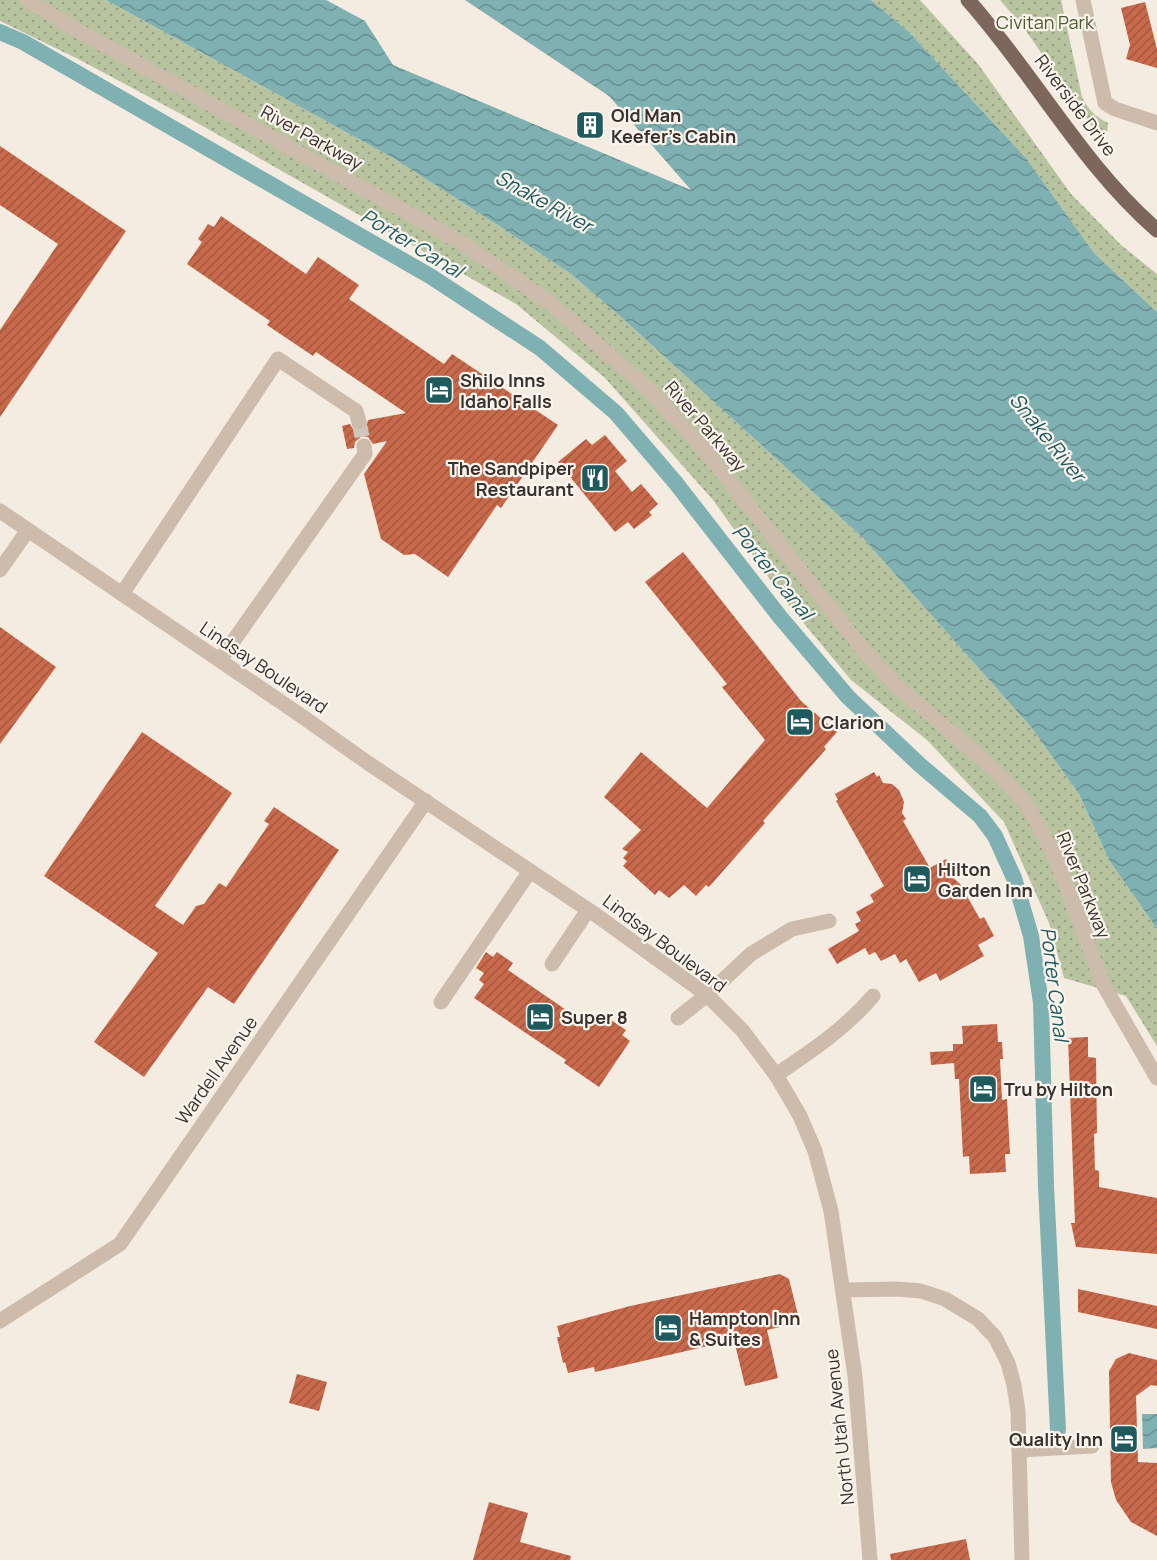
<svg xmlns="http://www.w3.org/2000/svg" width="1157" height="1560" font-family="Manrope,sans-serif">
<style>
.green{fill:url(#green-dots)}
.water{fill:url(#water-waves)}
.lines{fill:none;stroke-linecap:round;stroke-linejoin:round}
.canal{stroke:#7fb0b2;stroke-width:16}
.building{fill:url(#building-hatch)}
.minor-tunnel{stroke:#cfc6bd;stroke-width:15;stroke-dasharray:15 8;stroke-linecap:butt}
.minor{stroke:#cdbbac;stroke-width:15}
.major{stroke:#7d675c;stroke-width:15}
.labels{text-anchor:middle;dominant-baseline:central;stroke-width:4.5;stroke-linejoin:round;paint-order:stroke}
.park-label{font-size:18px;fill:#4a5a2e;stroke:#fbf5ee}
.street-label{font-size:18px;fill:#3b302b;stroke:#fbf5ee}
.poi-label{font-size:18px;font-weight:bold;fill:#3b302b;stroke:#fbf5ee;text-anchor:start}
.water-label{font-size:20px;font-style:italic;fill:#1f5a5e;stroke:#fbf5ee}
</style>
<defs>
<pattern id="green-dots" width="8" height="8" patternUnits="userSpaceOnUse" patternTransform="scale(1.5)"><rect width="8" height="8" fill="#b8c4a0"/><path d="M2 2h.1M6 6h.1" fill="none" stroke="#97a083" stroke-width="1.8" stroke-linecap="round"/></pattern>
<pattern id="water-waves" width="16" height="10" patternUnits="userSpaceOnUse" patternTransform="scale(1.5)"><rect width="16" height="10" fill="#7fb0b2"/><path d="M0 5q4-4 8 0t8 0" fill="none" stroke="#699091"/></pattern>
<pattern id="building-hatch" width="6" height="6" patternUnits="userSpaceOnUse" patternTransform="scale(1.5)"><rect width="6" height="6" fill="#c8694b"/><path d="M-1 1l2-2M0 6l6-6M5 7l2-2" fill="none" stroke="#a4573f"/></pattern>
</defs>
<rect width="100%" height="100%" fill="#f4ebe1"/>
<!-- green -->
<g class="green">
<path d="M 0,0 L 106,0 L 393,158 L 496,224 L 571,274 L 621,317 L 862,537 L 1031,727 L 1079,794 L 1109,860 L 1157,929 L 1157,1046 L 1126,996 L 1064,978 L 1049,923 L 1004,822 L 927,740 L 851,680 L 787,603 L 713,500 L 605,378 L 516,304 L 192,120 L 80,60 L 0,21 Z"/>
<path d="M 871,0 L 920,0 L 978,64 L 1071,194 L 1121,245 L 1157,274 L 1157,312 L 1094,253 L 1026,158 L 909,32 Z"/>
<path d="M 1000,0 L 1061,0 L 1082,97 C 1088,110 1095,116 1108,123 L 1107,133 L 1104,136 L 1093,128 L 1024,28 Z"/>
</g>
<!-- water -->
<g class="water">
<path d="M 106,0 L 326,0 L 365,21 L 393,65 L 691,190 L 609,96 L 465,0 L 871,0 L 909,32 L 1026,158 L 1094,253 L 1157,312 L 1157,929 L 1109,860 L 1079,794 L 1031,727 L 862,537 L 621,317 L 571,274 L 496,224 L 393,158 Z"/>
<path d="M 1142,1414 L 1157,1414 L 1157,1448 L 1143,1449 Z"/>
</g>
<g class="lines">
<!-- canal -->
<path class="canal" d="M 0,32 L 23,42 L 430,276 L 540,348 L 616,413 L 675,482 L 780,617 L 848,697 L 920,765 L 980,816 L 995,836 L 1014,878 L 1031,936 L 1041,1003 L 1046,1186 L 1058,1430"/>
</g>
<!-- building -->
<g class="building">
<path d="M 1145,2 L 1157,49 L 1157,68 L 1126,59 L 1130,45 L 1121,8 Z"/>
<path d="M 0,146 L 126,231 L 0,417 L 0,330 L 58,244 L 0,205 Z"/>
<path d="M 221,216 L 306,274 L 318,257 L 359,285 L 349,299 L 444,364 L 452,354 L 558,425 L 501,508 L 497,505 L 448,577 L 415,554 L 404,555 L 381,539 L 364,474 L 387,441 L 373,444 L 368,437 L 362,436 L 355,442 L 354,448 L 347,449 L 342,426 L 350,424 L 353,429 L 361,431 L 366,428 L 368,420 L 406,413 L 316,352 L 313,356 L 267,325 L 270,321 L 187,264 L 202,242 L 198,239 L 208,224 L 214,227 Z"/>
<path d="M 605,435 L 627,461 L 615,471 L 632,492 L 641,484 L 658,504 L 649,512 L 652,515 L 634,529 L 628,522 L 615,532 L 558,462 L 586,439 L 592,445 Z"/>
<path d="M 683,552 L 801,701 L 837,732 L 824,747 L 826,749 L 763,821 L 765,823 L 709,887 L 706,885 L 696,896 L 684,885 L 669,898 L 659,890 L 655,895 L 623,866 L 627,861 L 623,858 L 628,852 L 622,849 L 641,830 L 604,797 L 641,752 L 707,808 L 765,740 L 722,687 L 727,684 L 645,582 Z"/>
<path d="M 0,627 L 56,667 L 0,744 Z"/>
<path d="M 142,732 L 232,793 L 155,906 L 183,925 L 196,906 L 204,904 L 219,883 L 226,887 L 269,824 L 264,821 L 274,807 L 339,850 L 234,1004 L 208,987 L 144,1077 L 94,1042 L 158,953 L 44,876 Z"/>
<path d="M 874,772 L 877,777 L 879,775 L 883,783 L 892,784 L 899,790 L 904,802 L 902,813 L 906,819 L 903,821 L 930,868 L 946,859 L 952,870 L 948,873 L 960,884 L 980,919 L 984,917 L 994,936 L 978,945 L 984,956 L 940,981 L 936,973 L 919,982 L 906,959 L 900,963 L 895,954 L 881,961 L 875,952 L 869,955 L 865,948 L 837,964 L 828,949 L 859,931 L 855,924 L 861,921 L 856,912 L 874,902 L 870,895 L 884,886 L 836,801 L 838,800 L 835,794 Z"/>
<path d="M 486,952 L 493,957 L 497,952 L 513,963 L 508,970 L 588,1025 L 596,1014 L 603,1019 L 605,1016 L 626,1030 L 622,1035 L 630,1041 L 599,1087 L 564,1063 L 566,1060 L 474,998 L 484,984 L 479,980 L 484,973 L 476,968 Z"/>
<path d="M 997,1024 L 998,1042 L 1002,1042 L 1003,1059 L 1000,1059 L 1002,1100 L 1007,1099 L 1010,1154 L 1005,1154 L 1006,1172 L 970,1174 L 969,1156 L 963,1157 L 959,1079 L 955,1079 L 954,1063 L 931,1065 L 930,1052 L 953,1051 L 953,1044 L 963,1044 L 962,1026 Z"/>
<path d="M 1088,1037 L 1088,1057 L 1096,1058 L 1097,1133 L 1094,1134 L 1095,1170 L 1099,1171 L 1099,1187 L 1157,1198 L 1157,1254 L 1076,1247 L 1071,1223 L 1075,1223 L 1068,1038 Z"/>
<path d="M 780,1274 L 789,1279 L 798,1315 L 793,1324 L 767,1330 L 778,1378 L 745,1386 L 734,1340 L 595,1372 L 594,1367 L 568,1373 L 565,1362 L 563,1363 L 557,1337 L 560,1337 L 557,1326 L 630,1306 Z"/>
<path d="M 1078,1289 L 1157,1306 L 1157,1329 L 1078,1312 Z"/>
<path d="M 1129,1353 L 1157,1360 L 1157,1386 L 1151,1385 L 1136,1396 L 1138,1462 L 1157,1463 L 1157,1536 L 1131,1522 L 1116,1500 L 1111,1482 L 1109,1371 L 1116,1359 Z"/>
<path d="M 297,1374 L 327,1382 L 319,1411 L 289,1403 Z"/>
<path d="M 489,1502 L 528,1513 L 520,1542 L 571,1556 L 570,1560 L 473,1560 Z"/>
<path d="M 966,1539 L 970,1560 L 891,1560 L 890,1554 Z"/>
</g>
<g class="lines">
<!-- minor-tunnel -->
<path class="minor-tunnel" d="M 359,422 L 364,446"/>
<!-- minor -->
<g class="minor">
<path d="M 28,0 L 75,29 L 462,243 L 549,302 L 648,389 L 707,453 L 864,651 L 898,687 L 995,770 L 1026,803 L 1056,859 L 1103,984 L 1157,1078"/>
<path d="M 1083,0 L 1105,103 L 1115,109 L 1157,123"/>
<path d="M 0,511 L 303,717 L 368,763 L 596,915 L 707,995 L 742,1030 L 776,1075 L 800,1116 L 815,1151 L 831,1211 L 855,1376 L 870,1560"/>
<path d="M 0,570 L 28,530"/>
<path d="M 122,594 L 278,359 L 356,411 L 359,422"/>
<path d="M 220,660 L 365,454 L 364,446"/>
<path d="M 552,964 L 588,910"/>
<path d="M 441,1002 L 530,871"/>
<path d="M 678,1018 L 707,995 L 751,954 L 792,929 L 829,921"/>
<path d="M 776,1075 C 811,1051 845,1029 873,996"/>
<path d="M 844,1290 L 897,1289 L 921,1291 L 945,1299 L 978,1319 L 995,1337 L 1008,1363 L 1014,1385 L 1018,1411 L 1022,1560"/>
<path d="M 0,1321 L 120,1244 L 426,801"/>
<path d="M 1019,1450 L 1092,1446"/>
</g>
<!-- major -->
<path class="major" d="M 968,0 C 1034,74 1082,165 1157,230"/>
</g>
<!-- icons -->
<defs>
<g id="building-square" transform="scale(1.5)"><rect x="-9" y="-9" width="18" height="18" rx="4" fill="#1f5a5e" stroke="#fbf5ee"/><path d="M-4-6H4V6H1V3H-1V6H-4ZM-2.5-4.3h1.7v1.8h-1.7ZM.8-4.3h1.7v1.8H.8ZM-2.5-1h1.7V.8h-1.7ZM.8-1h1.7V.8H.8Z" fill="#fff"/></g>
<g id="hotel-square" transform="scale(1.5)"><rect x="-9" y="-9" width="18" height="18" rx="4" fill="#1f5a5e" stroke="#fbf5ee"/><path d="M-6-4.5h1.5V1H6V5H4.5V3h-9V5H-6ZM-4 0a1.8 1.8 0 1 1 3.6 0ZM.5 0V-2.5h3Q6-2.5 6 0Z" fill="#fff"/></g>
<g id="restaurant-square" transform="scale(1.5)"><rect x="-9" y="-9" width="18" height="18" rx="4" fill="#1f5a5e" stroke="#fbf5ee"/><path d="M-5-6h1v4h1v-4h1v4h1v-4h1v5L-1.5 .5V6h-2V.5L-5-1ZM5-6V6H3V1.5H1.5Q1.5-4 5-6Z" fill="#fff"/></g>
</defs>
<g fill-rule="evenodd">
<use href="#building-square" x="590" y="125"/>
<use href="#hotel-square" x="439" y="390"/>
<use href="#restaurant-square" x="595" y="478"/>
<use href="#hotel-square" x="800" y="722"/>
<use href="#hotel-square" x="917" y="879"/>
<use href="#hotel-square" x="540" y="1017"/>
<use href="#hotel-square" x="983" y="1089"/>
<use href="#hotel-square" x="668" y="1328"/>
<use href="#hotel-square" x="1124" y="1439"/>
</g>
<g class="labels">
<!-- park labels -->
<g class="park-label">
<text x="1045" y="22">Civitan Park</text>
</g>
<!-- street labels -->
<g class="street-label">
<text transform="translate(1076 105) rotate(53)">Riverside Drive</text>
<text transform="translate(312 137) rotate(29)">River Parkway</text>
<text transform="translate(706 426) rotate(49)">River Parkway</text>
<text transform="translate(264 667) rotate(34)">Lindsay Boulevard</text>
<text transform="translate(1084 885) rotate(68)">River Parkway</text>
<text transform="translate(665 943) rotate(37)">Lindsay Boulevard</text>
<text transform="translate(216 1070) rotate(-55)">Wardell Avenue</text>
<text transform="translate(839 1427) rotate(-96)">North Utah Avenue</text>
</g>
<!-- poi labels -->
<g class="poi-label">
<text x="611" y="115">Old Man<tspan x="611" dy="21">Keefer's Cabin</tspan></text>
<text x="460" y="380">Shilo Inns<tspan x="460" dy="21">Idaho Falls</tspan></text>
<text x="574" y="468" text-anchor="end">The Sandpiper<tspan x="574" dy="21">Restaurant</tspan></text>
<text x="821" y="722">Clarion</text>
<text x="938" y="869">Hilton<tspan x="938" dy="21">Garden Inn</tspan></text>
<text x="561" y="1017">Super 8</text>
<text x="1004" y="1089">Tru by Hilton</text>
<text x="689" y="1318">Hampton Inn<tspan x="689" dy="21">&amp; Suites</tspan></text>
<text x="1103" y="1439" text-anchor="end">Quality Inn</text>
</g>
<!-- water labels -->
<g class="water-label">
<text transform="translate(544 201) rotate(29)">Snake River</text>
<text transform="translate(412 243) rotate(31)">Porter Canal</text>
<text transform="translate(1048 437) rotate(51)">Snake River</text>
<text transform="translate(773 572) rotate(51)">Porter Canal</text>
<text transform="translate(1055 984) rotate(83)">Porter Canal</text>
</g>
</g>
</svg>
